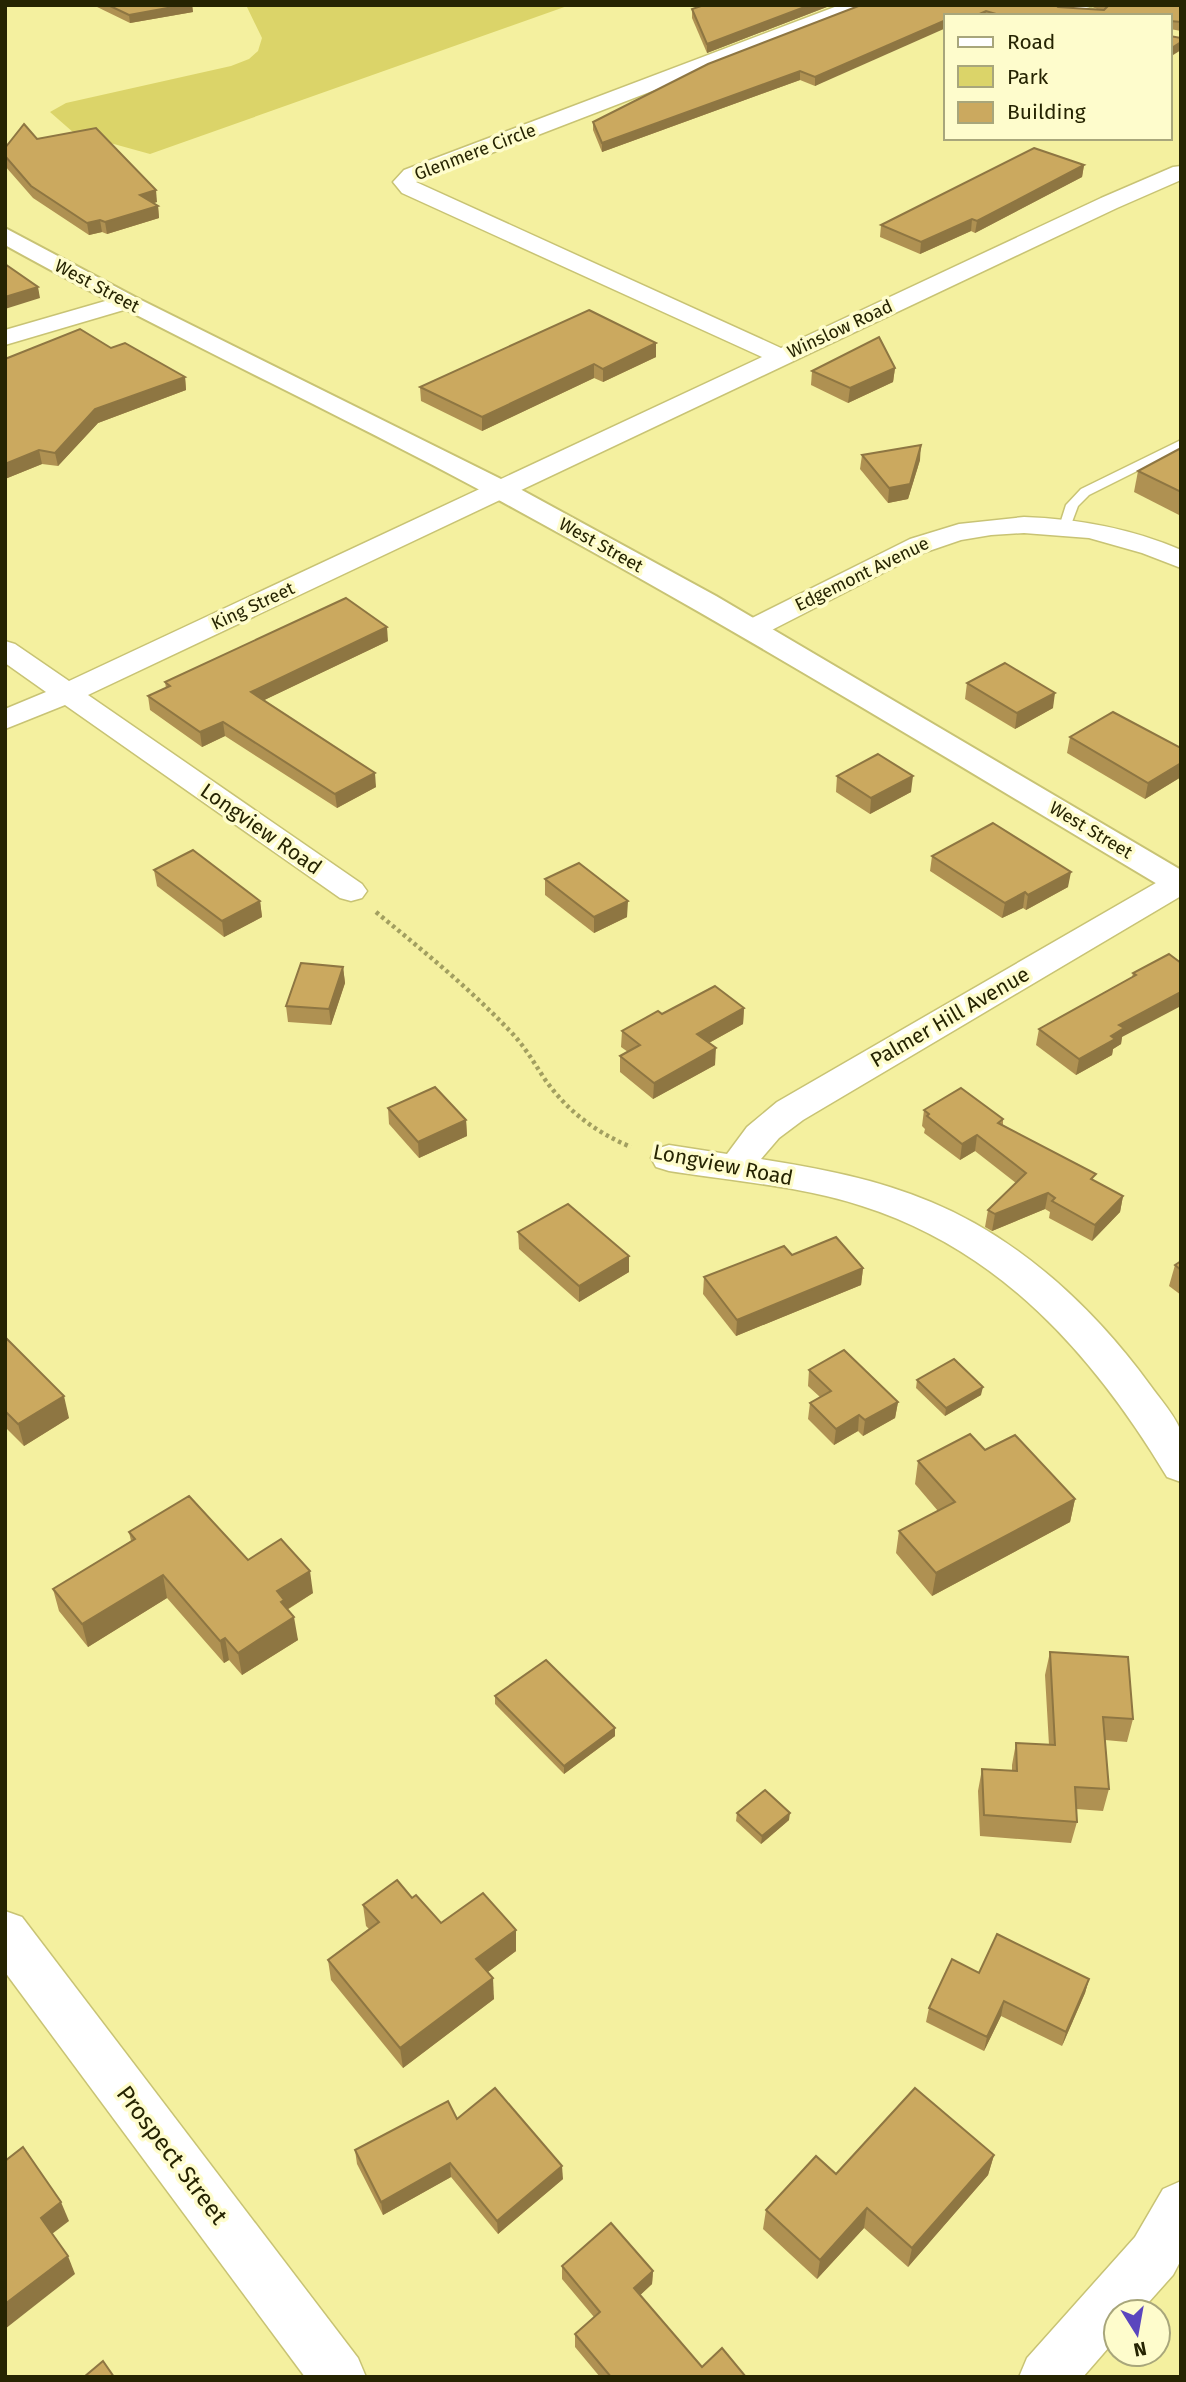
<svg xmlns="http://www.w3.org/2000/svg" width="1186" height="2382" font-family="'Fira Sans',sans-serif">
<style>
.green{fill:#dbd469}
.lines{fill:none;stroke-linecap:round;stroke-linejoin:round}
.lane-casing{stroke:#c8c374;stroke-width:3}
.street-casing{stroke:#c8c374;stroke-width:3}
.secondary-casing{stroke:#c8c374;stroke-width:4}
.path{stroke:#a29f60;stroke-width:4.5;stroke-dasharray:3.5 3.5;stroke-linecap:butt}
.lane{fill:#fff;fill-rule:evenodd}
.street{fill:#fff;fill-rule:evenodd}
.secondary{fill:#fff;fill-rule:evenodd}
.wall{fill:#af9152}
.shaded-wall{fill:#8e7642}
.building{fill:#cba95f;stroke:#8e7642;stroke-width:2}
.labels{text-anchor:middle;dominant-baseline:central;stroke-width:7;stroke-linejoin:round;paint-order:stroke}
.far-street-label{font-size:18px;fill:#262402;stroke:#fefccc}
.street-label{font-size:21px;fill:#262402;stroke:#fefccc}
.near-street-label{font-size:24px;fill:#262402;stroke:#fefccc}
</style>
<rect width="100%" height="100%" fill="#f4f09f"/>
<!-- green -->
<path class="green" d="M 246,5 L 570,5 L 150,154 L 74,133 L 50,112 L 66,103 L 231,66 L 249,59 L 258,51 L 262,38 Z"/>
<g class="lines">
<!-- lane casing -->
<g class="lane-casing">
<path id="lane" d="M 1181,440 L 1181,449 L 1089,495 L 1078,506 L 1069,530 L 1061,530 L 1059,527 L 1066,505 L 1081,489 Z"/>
</g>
<!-- street casing -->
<g class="street-casing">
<g id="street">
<path d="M 840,5 L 867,5 L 865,9 L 416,182 L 781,348 L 1101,198 L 1173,167 L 1181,166 L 1181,180 L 1117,208 L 88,695 L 362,884 L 367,891 L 362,898 L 351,901 L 340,898 L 65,705 L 5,729 L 5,709 L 46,692 L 5,663 L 5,641 L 15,644 L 69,681 L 762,357 L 402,193 L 393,182 L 404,170 Z"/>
<path d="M 1046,5 C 1064,5 1090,2 1103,16 C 1086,16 1059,19 1046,5 Z"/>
<path d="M 126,295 L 134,297 L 138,302 L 134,307 L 5,345 L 5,330 Z"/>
<path d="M 1024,517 C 1079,519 1130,528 1181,550 L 1181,568 L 1142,553 L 1089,538 L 1024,533 L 991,535 L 961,540 L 920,554 L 762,635 L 752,637 L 742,635 L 738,629 L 742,623 L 910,539 L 959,524 Z"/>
<path d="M 1181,874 L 1181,896 L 803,1120 L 779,1138 L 761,1159 C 818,1168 877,1179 931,1202 C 1020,1239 1094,1308 1150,1385 C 1160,1399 1173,1413 1180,1429 C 1185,1443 1181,1467 1181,1482 L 1167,1477 C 1094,1356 1001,1250 862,1206 C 800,1186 733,1181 669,1171 L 656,1167 L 651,1158 L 656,1149 L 669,1145 L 727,1154 L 747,1127 L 777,1102 L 1168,876 Z"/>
<path d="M 5,1911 L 22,1917 L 358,2358 L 366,2377 L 305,2377 L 5,1972 Z"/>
<path d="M 1181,2181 L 1181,2260 L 1173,2275 L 1140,2312 L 1116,2312 L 1116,2339 L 1083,2377 L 1019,2377 L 1027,2358 L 1135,2237 L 1163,2189 Z"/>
</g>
</g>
<!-- secondary casing -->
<g class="secondary-casing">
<path id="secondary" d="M 5,228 L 135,297 L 509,483 L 716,596 L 1181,870 L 1181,894 L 1169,891 C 945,757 723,621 493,497 C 332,410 165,334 5,245 Z"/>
</g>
<!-- path -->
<path class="path" d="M 376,912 C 422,950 468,987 509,1030 C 523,1044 533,1061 544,1078 C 566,1110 595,1132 631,1147"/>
<!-- lane -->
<use href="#lane" class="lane"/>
<!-- street -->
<use href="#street" class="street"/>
<!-- secondary -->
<use href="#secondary" class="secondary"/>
</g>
<!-- wall -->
<g class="wall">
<path d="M 93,5 L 192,5 L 193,12 L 130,23 Z"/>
<path d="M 704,5 L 832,5 L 707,53 L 692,18 L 692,9 Z"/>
<path d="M 861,5 L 1058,7 L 1099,10 L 1088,5 L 1181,5 L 1181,31 L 1170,29 L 1170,16 L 946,16 L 815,86 L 800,80 L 602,152 L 593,130 L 593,122 Z"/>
<path d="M 37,139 L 157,202 L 153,203 L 158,206 L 159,218 L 107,234 L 102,232 L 89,235 L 33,198 L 5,166 L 5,148 Z"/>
<path d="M 1084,165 L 1082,177 L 975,233 L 971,231 L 920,254 L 880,237 L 881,225 Z"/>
<path d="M 589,310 L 656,357 L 603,382 L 594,378 L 482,431 L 421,401 L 420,387 Z"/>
<path d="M 111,348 L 185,377 L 186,390 L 98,423 L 58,466 L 42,464 L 5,479 L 5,359 Z"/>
<path d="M 895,368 L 893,382 L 848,403 L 811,385 L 812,371 Z"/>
<path d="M 1181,448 L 1181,516 L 1134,492 L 1138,471 Z"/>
<path d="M 862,455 L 920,460 L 908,499 L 888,503 L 860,469 Z"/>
<path d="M 388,641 L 264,700 L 376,787 L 337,808 L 225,736 L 202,747 L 150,710 L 148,696 L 166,688 L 165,682 Z"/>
<path d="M 967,683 L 1053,708 L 1015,729 L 965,699 Z"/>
<path d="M 1070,737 L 1181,748 L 1181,777 L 1145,799 L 1067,753 Z"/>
<path d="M 837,776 L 911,792 L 870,814 L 836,792 Z"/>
<path d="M 932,856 L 1068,887 L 1026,910 L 1023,908 L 1002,918 L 930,871 Z"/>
<path d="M 154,870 L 260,901 L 262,917 L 224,937 L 157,886 Z"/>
<path d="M 545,879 L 627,917 L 594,933 L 545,895 Z"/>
<path d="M 1169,954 L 1122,1037 L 1121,1044 L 1113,1049 L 1112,1055 L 1076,1075 L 1036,1045 L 1039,1029 L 1132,977 L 1133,973 Z"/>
<path d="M 343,967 L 345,983 L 331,1025 L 288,1022 L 286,1006 Z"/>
<path d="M 744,1008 L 743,1024 L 709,1043 L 715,1065 L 653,1099 L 620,1072 L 620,1056 L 628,1052 L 621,1047 L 622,1031 L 662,1014 Z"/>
<path d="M 388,1108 L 466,1120 L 467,1136 L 419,1158 L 389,1124 Z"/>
<path d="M 924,1110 L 1003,1119 L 1003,1125 L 1094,1181 L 1123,1196 L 1120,1212 L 1092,1241 L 1049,1218 L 1050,1212 L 1045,1209 L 992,1231 L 985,1227 L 988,1210 L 1016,1183 L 975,1151 L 960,1160 L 924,1133 L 925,1129 L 922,1126 Z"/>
<path d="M 518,1232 L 629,1256 L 629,1272 L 579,1302 L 519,1249 Z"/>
<path d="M 792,1255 L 863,1268 L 861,1285 L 736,1336 L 703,1294 L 704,1277 Z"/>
<path d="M 1181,1261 L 1181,1295 L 1169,1286 L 1175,1265 Z"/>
<path d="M 5,1337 L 69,1418 L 24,1446 L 5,1427 Z"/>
<path d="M 809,1370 L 898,1402 L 895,1418 L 863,1436 L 858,1431 L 834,1445 L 808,1419 L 810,1403 L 820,1397 L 808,1386 Z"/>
<path d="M 917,1380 L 981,1395 L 945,1416 L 916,1388 Z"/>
<path d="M 985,1450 L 1075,1499 L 1070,1522 L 932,1596 L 896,1553 L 899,1531 L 938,1511 L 915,1484 L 918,1461 Z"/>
<path d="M 129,1532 L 248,1560 L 313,1593 L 287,1610 L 298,1640 L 242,1675 L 229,1660 L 224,1663 L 167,1598 L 88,1647 L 59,1611 L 53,1589 L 131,1541 Z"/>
<path d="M 1050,1652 L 1133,1719 L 1127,1742 L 1105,1740 L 1109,1789 L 1103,1811 L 1076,1809 L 1077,1822 L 1071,1843 L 980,1836 L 978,1791 L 982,1769 L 1012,1771 L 1012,1765 L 1016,1743 L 1049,1745 L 1045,1675 Z"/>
<path d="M 495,1696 L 615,1736 L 564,1774 L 495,1704 Z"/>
<path d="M 737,1813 L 789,1820 L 761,1844 L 736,1821 Z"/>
<path d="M 412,1898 L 441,1923 L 516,1930 L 516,1951 L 488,1972 L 494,1999 L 403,2068 L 331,1980 L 328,1960 L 369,1929 L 366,1926 L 363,1905 Z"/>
<path d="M 979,1973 L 1089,1979 L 1085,1993 L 1062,2046 L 1001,2016 L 984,2051 L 926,2022 L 929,2008 Z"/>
<path d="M 457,2119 L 563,2179 L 498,2234 L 451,2177 L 383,2215 L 357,2164 L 355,2150 Z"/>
<path d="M 994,2155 L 988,2175 L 908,2267 L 864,2228 L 817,2279 L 763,2229 L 766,2210 L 836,2174 Z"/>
<path d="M 562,2266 L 653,2271 L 652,2284 L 640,2295 L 702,2367 L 746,2377 L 600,2377 L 575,2347 L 575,2334 L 594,2317 L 562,2279 Z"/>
</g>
<!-- shaded-wall -->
<g class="shaded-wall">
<path d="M 184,5 L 192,5 L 193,12 L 130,23 L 129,15 Z"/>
<path d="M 810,5 L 832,5 L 707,53 L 707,44 Z"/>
<path d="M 986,11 L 985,16 L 975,16 Z"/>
<path d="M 946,20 L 946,28 L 815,86 L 815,77 Z"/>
<path d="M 1181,42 L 1181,50 L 1170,57 L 1170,49 Z"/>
<path d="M 800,71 L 800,80 L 602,152 L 602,143 Z"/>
<path d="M 1084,165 L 1082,177 L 975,233 L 977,221 Z"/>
<path d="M 156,190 L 157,202 L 142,207 L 140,195 Z"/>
<path d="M 158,206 L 159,218 L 107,234 L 105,222 Z"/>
<path d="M 972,219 L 971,231 L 920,254 L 921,242 Z"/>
<path d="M 100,220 L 102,232 L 89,235 L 87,223 Z"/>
<path d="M 38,287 L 40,298 L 5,309 L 5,297 Z"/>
<path d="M 656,343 L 656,357 L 603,382 L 603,369 Z"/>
<path d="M 594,364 L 594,378 L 482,431 L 482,417 Z"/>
<path d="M 895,368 L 893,382 L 848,403 L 850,388 Z"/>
<path d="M 185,377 L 186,390 L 98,423 L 58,466 L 55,453 L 95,409 Z"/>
<path d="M 921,445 L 920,460 L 908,499 L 888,503 L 889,488 Z"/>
<path d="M 39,450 L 42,464 L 5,479 L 5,464 Z"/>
<path d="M 387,627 L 388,641 L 252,706 L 251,692 Z"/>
<path d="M 1055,693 L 1053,708 L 1015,729 L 1017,713 Z"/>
<path d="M 223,722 L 225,736 L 202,747 L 200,732 Z"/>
<path d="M 1181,763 L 1181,777 L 1145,799 L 1148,783 Z"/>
<path d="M 375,773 L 376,787 L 337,808 L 335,794 Z"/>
<path d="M 913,776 L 911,792 L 870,814 L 871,798 Z"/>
<path d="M 1071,872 L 1068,887 L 1026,910 L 1028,895 Z"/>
<path d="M 1025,892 L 1023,908 L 1002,918 L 1005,903 Z"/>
<path d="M 260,901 L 262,917 L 224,937 L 222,921 Z"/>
<path d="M 628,901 L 627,917 L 594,933 L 594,917 Z"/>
<path d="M 343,967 L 345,983 L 331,1025 L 329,1009 Z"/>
<path d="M 1181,992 L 1181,1006 L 1122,1037 L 1121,1044 L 1113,1049 L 1112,1055 L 1076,1075 L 1079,1059 L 1119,1025 Z"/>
<path d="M 744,1008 L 743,1024 L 696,1050 L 697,1034 Z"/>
<path d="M 716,1048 L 715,1065 L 653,1099 L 654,1083 Z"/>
<path d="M 466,1120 L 467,1136 L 419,1158 L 418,1142 Z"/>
<path d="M 977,1135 L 975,1151 L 960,1160 L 962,1144 Z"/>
<path d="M 1048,1193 L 1045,1209 L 992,1231 L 995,1214 Z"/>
<path d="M 1123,1196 L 1120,1212 L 1092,1241 L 1095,1225 Z"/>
<path d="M 629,1256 L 629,1272 L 579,1302 L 579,1286 Z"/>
<path d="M 863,1268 L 861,1285 L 736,1336 L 737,1320 Z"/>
<path d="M 983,1387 L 981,1395 L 945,1416 L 946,1408 Z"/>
<path d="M 64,1396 L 69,1418 L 24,1446 L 18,1424 Z"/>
<path d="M 898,1402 L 895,1418 L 863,1436 L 865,1420 Z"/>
<path d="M 859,1415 L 858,1431 L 834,1445 L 836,1429 Z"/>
<path d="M 1075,1499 L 1070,1522 L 932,1596 L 936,1573 Z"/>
<path d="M 310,1571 L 313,1593 L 286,1610 L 294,1617 L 298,1640 L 242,1675 L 238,1653 L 277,1591 Z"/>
<path d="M 163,1575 L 167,1598 L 88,1647 L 82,1624 Z"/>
<path d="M 225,1638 L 229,1660 L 224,1663 L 220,1641 Z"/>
<path d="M 615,1728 L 615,1736 L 564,1774 L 564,1766 Z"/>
<path d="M 790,1813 L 789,1820 L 761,1844 L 762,1836 Z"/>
<path d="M 516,1930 L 516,1951 L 477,1980 L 476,1959 Z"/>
<path d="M 493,1978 L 494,1999 L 403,2068 L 400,2048 Z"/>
<path d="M 1089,1979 L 1085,1993 L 1062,2046 L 1066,2032 Z"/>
<path d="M 1004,2001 L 1001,2016 L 984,2051 L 987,2037 Z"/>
<path d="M 994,2155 L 988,2175 L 908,2267 L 912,2248 Z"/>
<path d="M 450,2163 L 451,2177 L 383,2215 L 381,2202 Z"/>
<path d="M 562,2166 L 563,2179 L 498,2234 L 497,2221 Z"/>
<path d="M 61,2202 L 69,2221 L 48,2237 L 41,2218 Z"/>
<path d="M 867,2208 L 864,2228 L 817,2279 L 820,2260 Z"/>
<path d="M 68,2256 L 75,2274 L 5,2329 L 5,2304 Z"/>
<path d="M 653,2271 L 652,2284 L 634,2301 L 634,2288 Z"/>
</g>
<!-- building -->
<g class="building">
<path d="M 108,5 L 184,5 L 129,15 Z"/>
<path d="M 704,5 L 810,5 L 707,44 L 692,9 Z"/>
<path d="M 861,5 L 1056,5 L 1058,7 L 1104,10 L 1107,7 L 1105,5 L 1181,5 L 1181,22 L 1170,21 L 1170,16 L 1003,16 L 986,11 L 975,16 L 968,16 L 960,14 L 956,16 L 946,16 L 946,20 L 815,77 L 800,71 L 602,143 L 593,122 L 708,64 Z"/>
<path d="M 1170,36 L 1181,38 L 1181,42 L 1170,49 Z"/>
<path d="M 24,124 L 37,139 L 96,128 L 156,190 L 140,195 L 158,206 L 105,222 L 100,220 L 87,223 L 31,186 L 5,156 L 5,148 Z"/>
<path d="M 1034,148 L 1084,165 L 977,221 L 972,219 L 921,242 L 881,225 Z"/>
<path d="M 5,264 L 38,287 L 5,297 Z"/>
<path d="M 589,310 L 656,343 L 603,369 L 594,364 L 482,417 L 420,387 Z"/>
<path d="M 80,329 L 111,348 L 125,343 L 185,377 L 95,409 L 55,453 L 39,450 L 5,464 L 5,359 Z"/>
<path d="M 879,337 L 895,368 L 850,388 L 812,371 Z"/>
<path d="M 921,445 L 910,484 L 889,488 L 862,455 Z"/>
<path d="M 1181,448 L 1181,492 L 1138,471 Z"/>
<path d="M 346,598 L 387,627 L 251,692 L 375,773 L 335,794 L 223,722 L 200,732 L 148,696 L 170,686 L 165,682 Z"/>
<path d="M 1005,663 L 1055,693 L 1017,713 L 967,683 Z"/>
<path d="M 1113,712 L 1181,748 L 1181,763 L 1148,783 L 1070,737 Z"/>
<path d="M 878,754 L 913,776 L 871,798 L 837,776 Z"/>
<path d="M 993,823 L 1071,872 L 1028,895 L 1025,892 L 1005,903 L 932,856 Z"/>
<path d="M 193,850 L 260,901 L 222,921 L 154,870 Z"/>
<path d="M 579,863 L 628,901 L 594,917 L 545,879 Z"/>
<path d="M 1169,954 L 1181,963 L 1181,992 L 1119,1025 L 1124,1028 L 1111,1036 L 1115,1039 L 1079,1059 L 1039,1029 L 1136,975 L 1133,973 Z"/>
<path d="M 301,963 L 343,967 L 329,1009 L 286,1006 Z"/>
<path d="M 715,986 L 744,1008 L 697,1034 L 716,1048 L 654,1083 L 620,1056 L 640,1045 L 622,1031 L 658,1011 L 662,1014 Z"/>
<path d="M 435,1087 L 466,1120 L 418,1142 L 388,1108 Z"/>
<path d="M 961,1088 L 1003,1119 L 998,1123 L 1096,1174 L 1091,1179 L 1123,1196 L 1095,1225 L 1052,1201 L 1055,1198 L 1048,1193 L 995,1214 L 988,1210 L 1026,1173 L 977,1135 L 962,1144 L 927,1116 L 929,1114 L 924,1110 Z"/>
<path d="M 568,1204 L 629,1256 L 579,1286 L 518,1232 Z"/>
<path d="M 836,1237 L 863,1268 L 737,1320 L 704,1277 L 784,1246 L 792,1255 Z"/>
<path d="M 1181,1261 L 1181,1270 L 1175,1265 Z"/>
<path d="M 5,1337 L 64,1396 L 18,1424 L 5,1411 Z"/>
<path d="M 844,1350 L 898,1402 L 865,1420 L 859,1415 L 836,1429 L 810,1403 L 831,1391 L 809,1370 Z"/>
<path d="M 954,1359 L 983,1387 L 946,1408 L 917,1380 Z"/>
<path d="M 970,1434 L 985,1450 L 1015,1435 L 1075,1499 L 936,1573 L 899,1531 L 955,1502 L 918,1461 Z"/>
<path d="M 189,1496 L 248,1560 L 281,1539 L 310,1571 L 277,1591 L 284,1600 L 281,1602 L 294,1617 L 238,1653 L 225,1638 L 220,1641 L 163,1575 L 82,1624 L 53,1589 L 135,1539 L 129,1532 Z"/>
<path d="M 1050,1652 L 1128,1657 L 1133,1719 L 1103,1717 L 1109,1789 L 1075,1787 L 1077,1822 L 984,1815 L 982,1769 L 1017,1771 L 1016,1743 L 1055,1745 Z"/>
<path d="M 546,1660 L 615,1728 L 564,1766 L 495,1696 Z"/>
<path d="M 765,1790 L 790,1813 L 762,1836 L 737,1813 Z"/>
<path d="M 397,1880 L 412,1898 L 416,1895 L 441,1923 L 483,1893 L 516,1930 L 476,1959 L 493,1978 L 400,2048 L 328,1960 L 379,1922 L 363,1905 Z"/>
<path d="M 997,1934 L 1089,1979 L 1066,2032 L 1004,2001 L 987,2037 L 929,2008 L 952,1959 L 979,1973 Z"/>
<path d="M 495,2088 L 562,2166 L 497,2221 L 450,2163 L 381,2202 L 355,2150 L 448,2101 L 457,2119 Z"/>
<path d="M 915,2088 L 994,2155 L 912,2248 L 867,2208 L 820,2260 L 766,2210 L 816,2156 L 836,2174 Z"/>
<path d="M 23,2147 L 61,2202 L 41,2218 L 68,2256 L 5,2304 L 5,2161 Z"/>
<path d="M 611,2223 L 653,2271 L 634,2288 L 702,2367 L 722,2348 L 746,2377 L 611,2377 L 575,2334 L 600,2312 L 562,2266 Z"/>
<path d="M 103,2361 L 114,2377 L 84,2377 Z"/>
</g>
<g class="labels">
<!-- far-street labels -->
<g class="far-street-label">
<text transform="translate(475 152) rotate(-21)">Glenmere Circle</text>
<text transform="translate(97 286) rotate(28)">West Street</text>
<text transform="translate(840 329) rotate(-25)">Winslow Road</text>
<text transform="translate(601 545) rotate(29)">West Street</text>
<text transform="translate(862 574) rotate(-26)">Edgemont Avenue</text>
<text transform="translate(253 606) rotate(-25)">King Street</text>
<text transform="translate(1091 830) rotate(31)">West Street</text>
</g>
<!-- street labels -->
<g class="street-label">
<text transform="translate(261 829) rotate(35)">Longview Road</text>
<text transform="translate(950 1017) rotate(-30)">Palmer Hill Avenue</text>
<text transform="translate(723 1165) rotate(11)">Longview Road</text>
</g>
<!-- near-street labels -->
<g class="near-street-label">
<text transform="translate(172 2155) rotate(53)">Prospect Street</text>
</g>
</g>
<!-- border -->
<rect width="1186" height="2382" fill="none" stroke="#262402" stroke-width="14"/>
<!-- legend -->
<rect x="944" y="14" width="228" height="126" fill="#fefccc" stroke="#a8a67b" stroke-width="2"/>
<rect x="958" y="37" width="35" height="10" fill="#ffffff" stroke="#a8a67b" stroke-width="2"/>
<text x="1007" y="49" font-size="21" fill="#262402">Road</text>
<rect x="958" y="66" width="35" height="21" fill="#dbd469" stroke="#a8a67b" stroke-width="2"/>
<text x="1007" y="84" font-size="21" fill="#262402">Park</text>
<rect x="958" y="102" width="35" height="21" fill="#cba95f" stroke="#a8a67b" stroke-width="2"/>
<text x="1007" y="119" font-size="21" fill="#262402">Building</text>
<!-- north arrow -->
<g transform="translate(1137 2333) rotate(169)"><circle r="33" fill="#fefccc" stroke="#a8a67b" stroke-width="2"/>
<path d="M0-5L12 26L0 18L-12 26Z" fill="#5b46be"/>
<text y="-10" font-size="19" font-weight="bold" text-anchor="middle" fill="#262402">N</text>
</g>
</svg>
